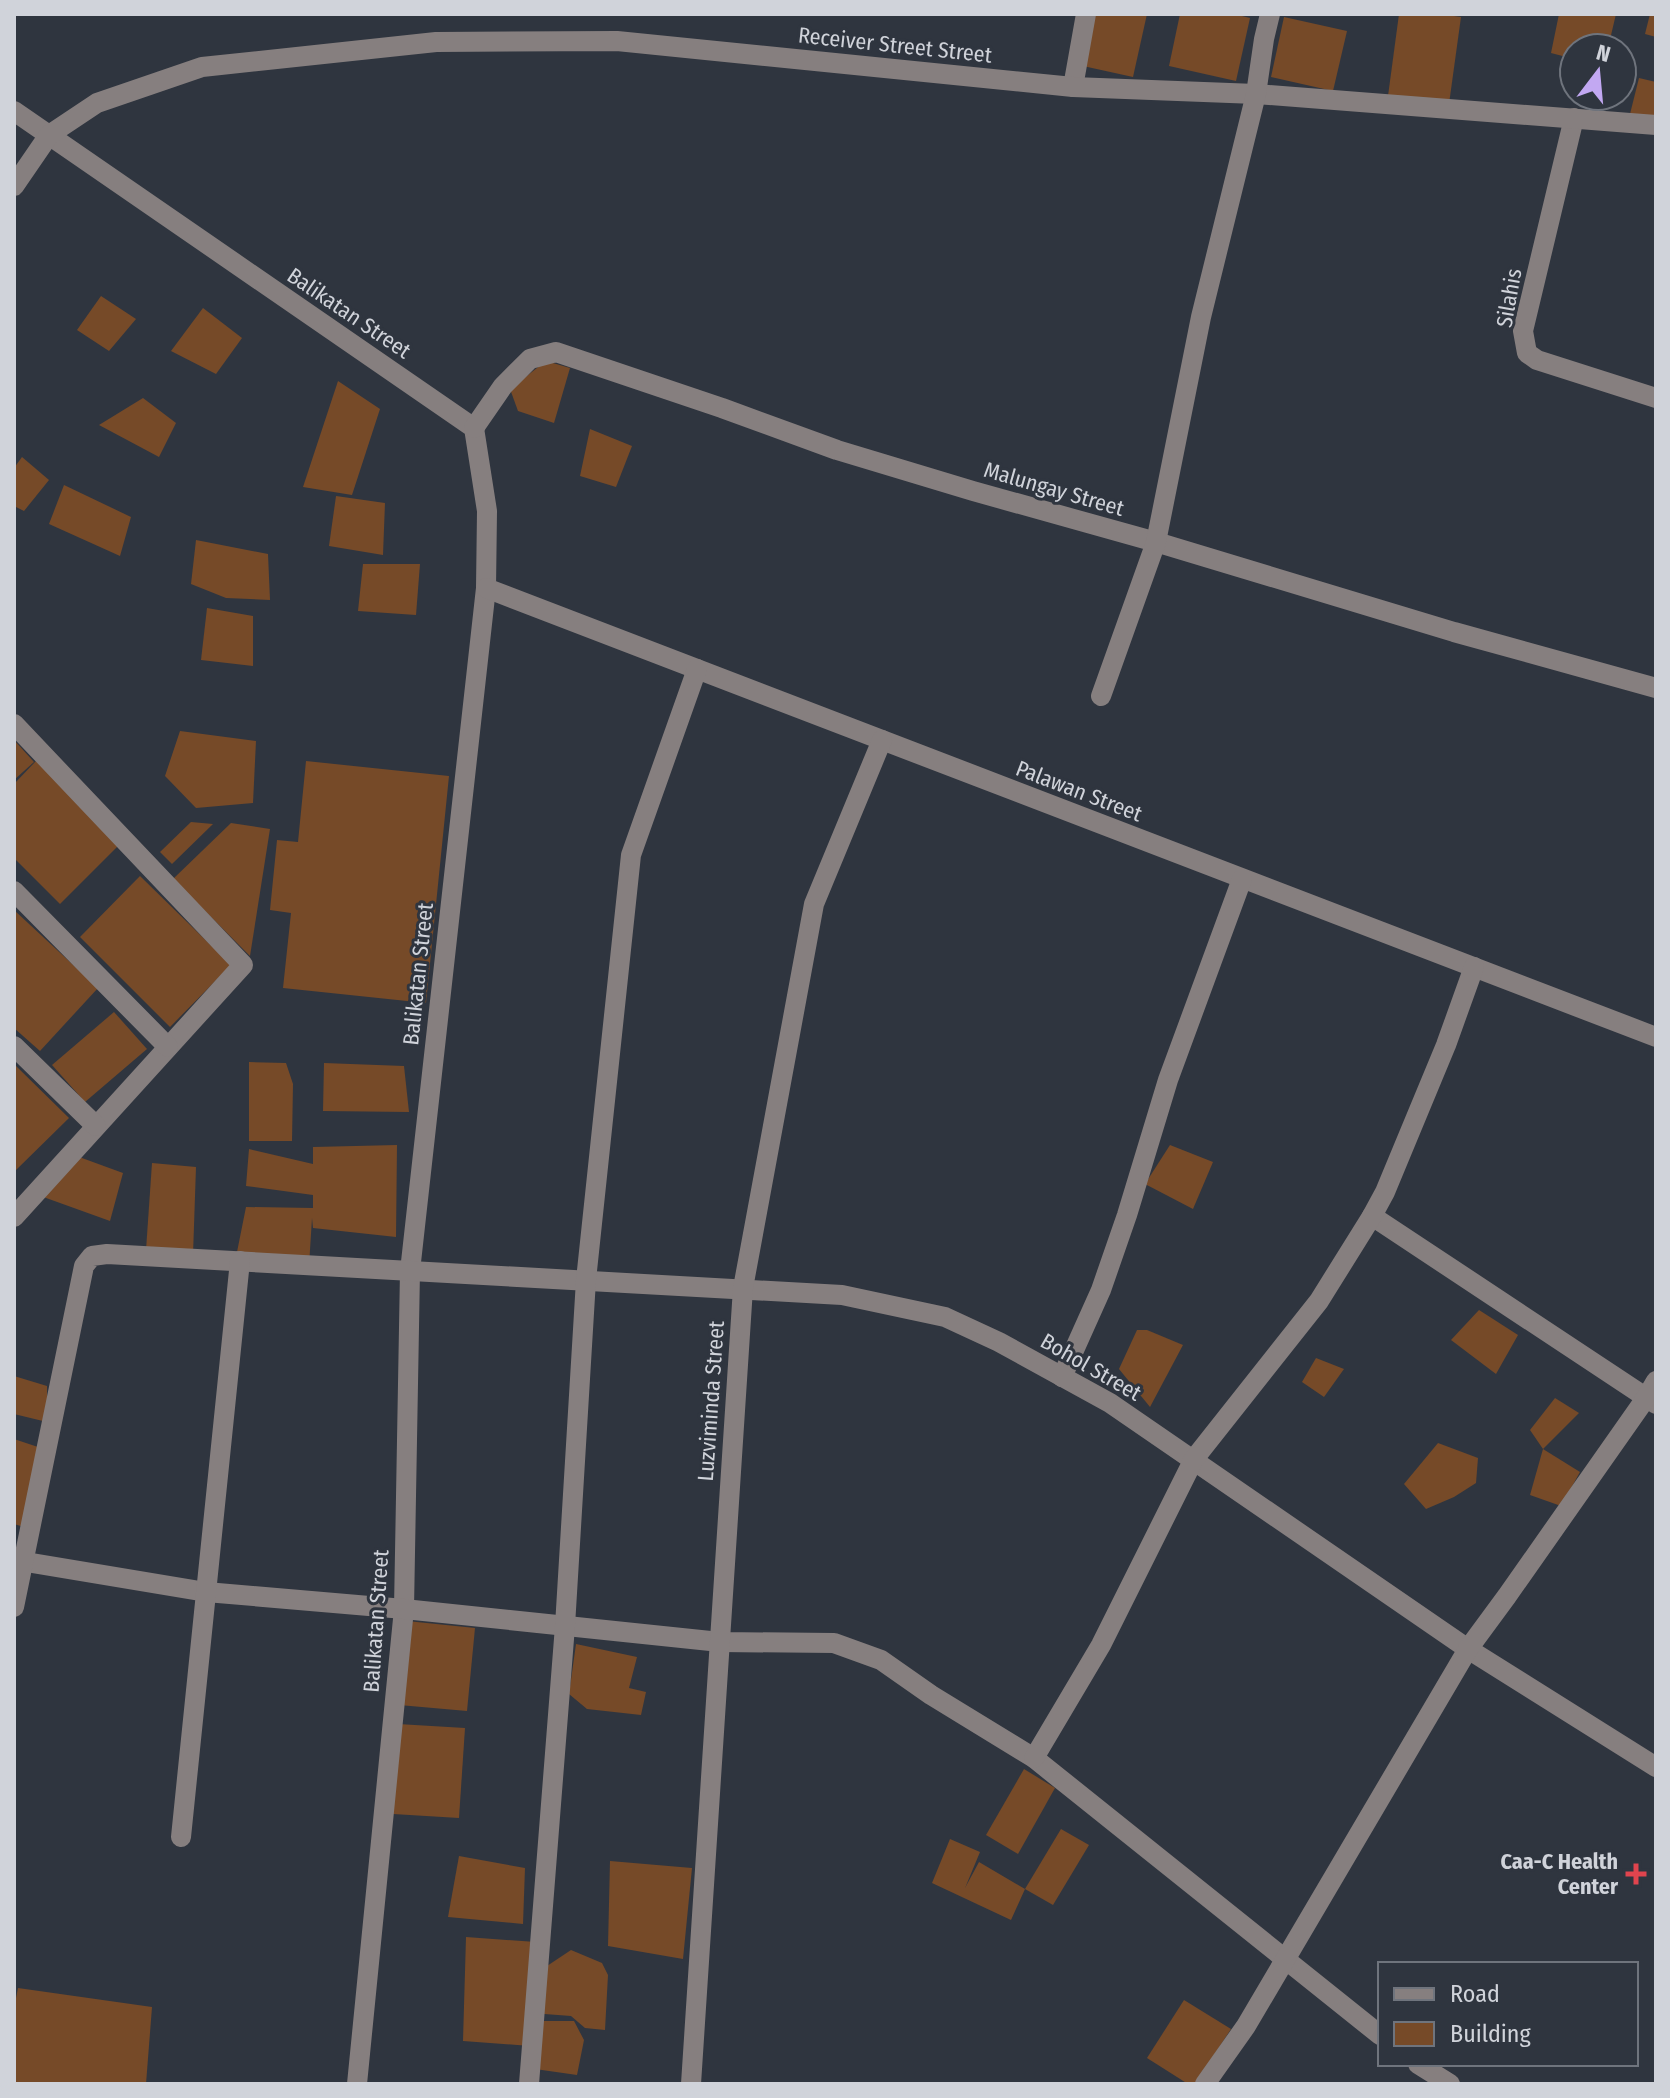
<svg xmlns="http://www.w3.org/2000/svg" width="1670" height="2098" font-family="'Fira Sans Condensed',sans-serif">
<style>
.building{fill:#764a28}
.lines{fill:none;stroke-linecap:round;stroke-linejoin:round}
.minor{stroke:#867f7f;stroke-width:20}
.health-dot{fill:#e0444e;stroke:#2f353f;stroke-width:3}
.labels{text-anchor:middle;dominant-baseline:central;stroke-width:6;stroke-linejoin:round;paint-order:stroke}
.street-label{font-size:22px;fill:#d0d3da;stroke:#2f353f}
.poi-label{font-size:22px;font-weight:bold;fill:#d0d3da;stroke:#2f353f;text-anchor:end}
</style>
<rect width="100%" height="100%" fill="#2f353f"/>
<!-- building -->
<g class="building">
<path d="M 1095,14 L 1147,14 L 1133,77 L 1083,66 Z"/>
<path d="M 1180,14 L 1234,14 L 1250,18 L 1236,81 L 1169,66 Z"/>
<path d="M 1399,14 L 1439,14 L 1461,17 L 1449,104 L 1388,96 Z"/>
<path d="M 1559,14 L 1616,14 L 1608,48 L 1574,48 L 1574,59 L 1551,53 Z"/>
<path d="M 1650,14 L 1656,14 L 1656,37 L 1645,34 Z"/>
<path d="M 1284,17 L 1347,31 L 1333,91 L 1271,77 Z"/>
<path d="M 1639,78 L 1656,82 L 1656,120 L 1630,114 Z"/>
<path d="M 101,296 L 136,319 L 109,351 L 77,330 Z"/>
<path d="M 203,308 L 242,338 L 216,374 L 171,351 Z"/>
<path d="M 546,361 L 570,368 L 554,423 L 518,411 L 510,389 Z"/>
<path d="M 338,381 L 380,409 L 352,495 L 303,487 Z"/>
<path d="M 143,398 L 176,423 L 159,457 L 99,425 Z"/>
<path d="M 590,429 L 632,446 L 616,487 L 580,476 Z"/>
<path d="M 22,457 L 49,480 L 24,511 L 14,506 L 14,468 Z"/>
<path d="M 64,485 L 131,517 L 120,556 L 49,524 Z"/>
<path d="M 336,496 L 385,503 L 383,555 L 329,546 Z"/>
<path d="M 196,540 L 268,554 L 270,600 L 226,598 L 191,584 Z"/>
<path d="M 363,564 L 420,564 L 416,615 L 358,611 Z"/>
<path d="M 207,608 L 253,616 L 253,666 L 201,660 Z"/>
<path d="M 180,731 L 256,741 L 253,803 L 196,808 L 165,776 Z"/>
<path d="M 14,740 L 34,762 L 14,780 Z"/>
<path d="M 36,761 L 120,844 L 60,904 L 14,858 L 14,784 Z"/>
<path d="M 306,761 L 449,776 L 426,1003 L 283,988 L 291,913 L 270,910 L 277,840 L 298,842 Z"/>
<path d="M 191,822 L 213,824 L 172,864 L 160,852 Z"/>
<path d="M 231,823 L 270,829 L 250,956 L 173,879 Z"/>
<path d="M 140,876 L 231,965 L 170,1027 L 80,937 Z"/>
<path d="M 14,910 L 98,988 L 40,1051 L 14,1028 Z"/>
<path d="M 114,1012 L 147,1049 L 85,1102 L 52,1065 Z"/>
<path d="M 249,1062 L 286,1063 L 293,1084 L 292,1141 L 249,1141 Z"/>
<path d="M 324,1063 L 404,1066 L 409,1112 L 323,1111 Z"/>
<path d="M 14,1064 L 69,1118 L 14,1172 Z"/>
<path d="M 397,1145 L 396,1237 L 313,1228 L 312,1218 L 309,1266 L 236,1257 L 246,1207 L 313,1208 L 313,1195 L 246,1186 L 249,1149 L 313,1164 L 313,1147 Z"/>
<path d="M 1170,1145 L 1213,1162 L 1193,1209 L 1145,1184 Z"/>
<path d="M 71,1154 L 123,1173 L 110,1221 L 35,1194 Z"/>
<path d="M 152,1163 L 196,1167 L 193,1255 L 146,1250 Z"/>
<path d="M 1479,1310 L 1518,1335 L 1496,1374 L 1451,1340 Z"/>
<path d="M 1137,1330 L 1147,1330 L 1183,1345 L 1150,1407 L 1119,1369 Z"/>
<path d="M 1316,1358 L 1344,1369 L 1324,1397 L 1302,1382 Z"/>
<path d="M 14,1376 L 47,1386 L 47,1422 L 14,1414 Z"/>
<path d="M 1555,1398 L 1579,1413 L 1543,1449 L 1530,1430 Z"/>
<path d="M 14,1439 L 41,1448 L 24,1527 L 14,1524 Z"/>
<path d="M 1438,1443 L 1478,1458 L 1476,1483 L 1454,1497 L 1426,1509 L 1404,1484 Z"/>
<path d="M 1543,1449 L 1580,1472 L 1561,1506 L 1530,1495 Z"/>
<path d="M 407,1621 L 475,1628 L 467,1711 L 399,1705 Z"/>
<path d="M 576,1644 L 637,1657 L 629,1688 L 646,1692 L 641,1715 L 587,1709 L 569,1694 Z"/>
<path d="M 398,1724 L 465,1728 L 459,1818 L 393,1814 Z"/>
<path d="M 1024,1769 L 1055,1788 L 1018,1854 L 986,1835 Z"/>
<path d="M 1061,1829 L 1089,1845 L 1053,1905 L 1025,1889 Z"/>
<path d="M 950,1839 L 980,1852 L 965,1888 L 979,1862 L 1025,1889 L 1011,1920 L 932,1883 Z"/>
<path d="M 459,1856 L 525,1868 L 523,1924 L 448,1917 Z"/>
<path d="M 610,1861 L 692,1868 L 683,1959 L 608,1946 Z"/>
<path d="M 466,1937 L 536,1942 L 538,1972 L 571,1950 L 602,1963 L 608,1975 L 605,2030 L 585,2028 L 571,2016 L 531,2013 L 533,2021 L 574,2021 L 584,2040 L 577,2075 L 528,2068 L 530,2046 L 463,2041 Z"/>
<path d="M 18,1988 L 152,2007 L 146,2084 L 14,2084 L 14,2008 Z"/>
<path d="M 1184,2000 L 1231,2029 L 1195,2084 L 1188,2084 L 1147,2058 Z"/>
</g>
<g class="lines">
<!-- minor -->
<g class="minor">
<path d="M 1073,87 L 1086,14"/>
<path d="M 14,111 L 474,428 L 487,511 L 486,588 L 410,1271 L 404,1609 L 357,2084"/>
<path d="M 1574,118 L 1523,331 L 1527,353 L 1537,360 L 1656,398"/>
<path d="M 14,186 L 49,135 L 97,103 L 202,67 L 436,42 L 617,41 L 1073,87 L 1256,94 L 1656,125"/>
<path d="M 474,428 L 503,386 L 530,359 L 556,352 L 722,408 L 837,450 L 973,491 L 1156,542 L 1454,632 L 1656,688"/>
<path d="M 486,588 L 1656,1037"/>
<path d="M 1101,696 L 1156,542 L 1201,317 L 1256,94 L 1264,39 L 1270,14"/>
<path d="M 14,724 L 243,965 L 14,1217"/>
<path d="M 14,891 L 168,1047"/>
<path d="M 14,1046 L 96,1126"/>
<path d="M 1372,1216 L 1656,1404"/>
<path d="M 1062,1377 L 1101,1290 L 1127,1215 L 1168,1080 L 1242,879"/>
<path d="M 14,1560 L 206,1592 L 404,1609 L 720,1642 L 834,1643 L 881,1660 L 931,1695 L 1034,1758 L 1380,2035"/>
<path d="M 14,1607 L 84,1266 L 92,1256 L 107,1254 L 842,1295 L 945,1317 L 999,1342 L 1110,1403 L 1468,1649 L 1656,1767"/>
<path d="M 1034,1758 L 1101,1645 L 1194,1459 L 1319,1301 L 1372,1216 L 1385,1192 L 1446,1045 L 1474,967"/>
<path d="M 181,1837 L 240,1261"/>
<path d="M 1418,2064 L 1450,2084"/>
<path d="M 529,2084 L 565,1626 L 586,1280 L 631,855 L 697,669"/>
<path d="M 691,2084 L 743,1288 L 814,904 L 882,740"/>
<path d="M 1205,2084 L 1246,2026 L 1468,1649 L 1507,1596 L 1646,1398 L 1656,1381"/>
</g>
</g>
<!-- markers -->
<path class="health-dot" d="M1632 1862h8v8h8v8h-8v8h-8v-8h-8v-8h8z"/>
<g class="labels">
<!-- street labels -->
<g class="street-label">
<text transform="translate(895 45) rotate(6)">Receiver Street Street</text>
<text transform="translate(1509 298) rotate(-80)">Silahis</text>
<text transform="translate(349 313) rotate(34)">Balikatan Street</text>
<text transform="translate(1054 489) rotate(16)">Malungay Street</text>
<text transform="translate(1079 791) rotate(21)">Palawan Street</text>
<text transform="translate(418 974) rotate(-84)">Balikatan Street</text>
<text transform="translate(1091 1367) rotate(30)">Bohol Street</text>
<text transform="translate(711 1401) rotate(-86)">Luzviminda Street</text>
<text transform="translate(376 1621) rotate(-86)">Balikatan Street</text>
</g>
<!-- poi labels -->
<g class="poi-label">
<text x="1618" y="1861">Caa-C Health<tspan x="1618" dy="25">Center</tspan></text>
</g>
</g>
<!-- border -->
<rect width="1670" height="2098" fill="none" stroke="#d0d3da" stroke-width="32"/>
<!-- legend -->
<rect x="1378" y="1962" width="260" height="104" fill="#2f353f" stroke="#6f747d" stroke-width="2"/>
<rect x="1394" y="1988" width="40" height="12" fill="#867f7f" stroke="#6f747d" stroke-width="2"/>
<text x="1450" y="2002" font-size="24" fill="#d0d3da">Road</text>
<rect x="1394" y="2022" width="40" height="24" fill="#764a28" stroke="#6f747d" stroke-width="2"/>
<text x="1450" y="2042" font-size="24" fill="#d0d3da">Building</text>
<!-- north arrow -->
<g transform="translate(1598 72) rotate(16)"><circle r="38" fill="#2f353f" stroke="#6f747d" stroke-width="2"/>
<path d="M0-6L14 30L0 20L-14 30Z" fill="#c2a8f2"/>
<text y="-12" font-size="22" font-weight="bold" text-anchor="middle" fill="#d0d3da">N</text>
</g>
</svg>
